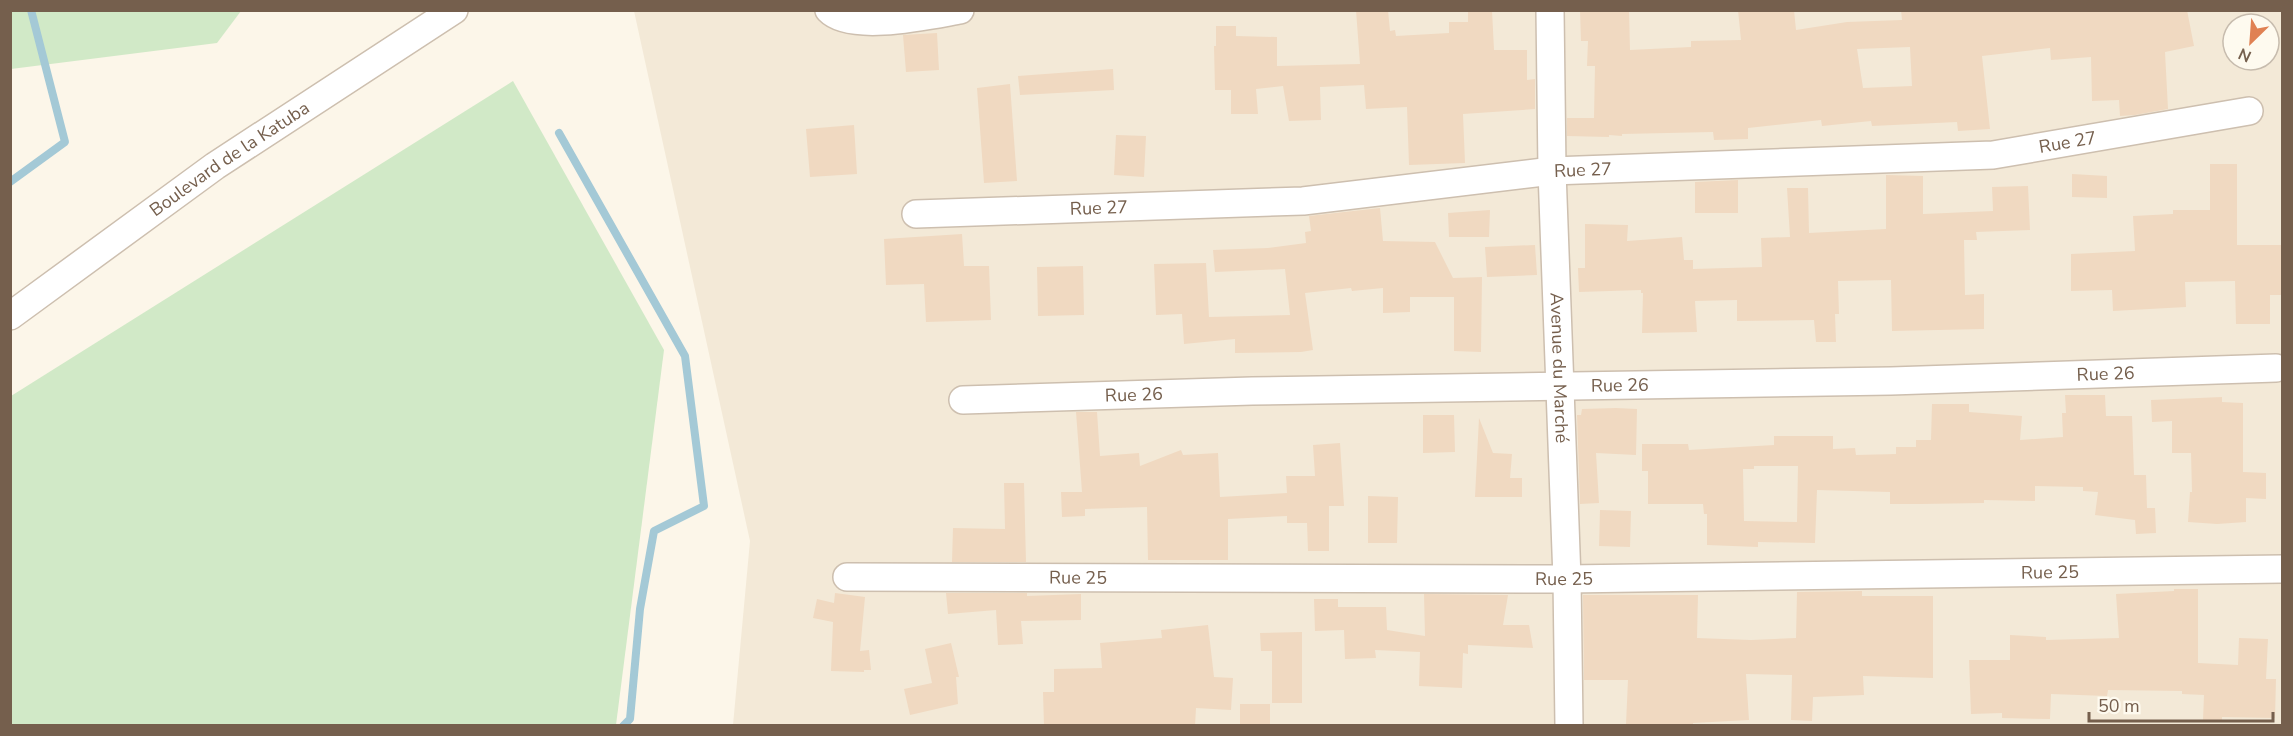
<svg xmlns="http://www.w3.org/2000/svg" width="2293" height="736" font-family="'Nunito Sans',sans-serif">
<style>
.residential{fill:#f3e9d7;fill-rule:evenodd}
.green{fill:#d1e9c7}
.lines{fill:none;stroke-linecap:round;stroke-linejoin:round}
.stream{stroke:#a4c9d6;stroke-width:8}
.building{fill:#f0d9c1;fill-rule:evenodd}
.minor-casing{stroke:#cdbfaf;stroke-width:30}
.minor{stroke:#fff;stroke-width:27}
.labels{text-anchor:middle;dominant-baseline:central;stroke-width:6;stroke-linejoin:round;paint-order:stroke}
.street-label{font-size:18px;fill:#755f4d;stroke:#fefaef}
</style>
<rect width="100%" height="100%" fill="#fcf6e9"/>
<!-- residential -->
<path class="residential" d="M 634,11 L 2282,11 L 2282,725 L 733,725 L 750,541 ZM 2233,24 L 2269,24 L 2269,60 L 2233,60 Z"/>
<!-- green -->
<g class="green">
<path d="M 10,11 L 11,10 L 241,11 L 217,43 L 11,69 Z"/>
<path d="M 513,81 L 664,350 L 616,725 L 11,725 L 11,396 Z"/>
</g>
<g class="lines">
<!-- stream -->
<g class="stream">
<path d="M 559,133 L 685,356 L 704,506 L 654,531 L 640,609 L 630,719 L 623,726"/>
<path d="M 10,182 L 65,142 L 31,10"/>
</g>
</g>
<!-- building -->
<g class="building">
<path d="M 1356,10 L 1388,10 L 1390,31 L 1395,30 L 1396,36 L 1449,33 L 1449,22 L 1468,22 L 1468,10 L 1492,10 L 1494,50 L 1527,50 L 1527,80 L 1535,79 L 1535,109 L 1463,114 L 1465,163 L 1409,165 L 1407,107 L 1366,109 L 1364,85 L 1320,87 L 1321,120 L 1289,121 L 1283,86 L 1256,89 L 1258,114 L 1231,114 L 1231,90 L 1215,90 L 1214,46 L 1216,46 L 1216,26 L 1236,26 L 1236,36 L 1277,37 L 1277,66 L 1360,64 Z"/>
<path d="M 1580,10 L 1629,10 L 1630,50 L 1691,47 L 1691,41 L 1741,40 L 1738,10 L 1794,10 L 1796,30 L 1847,22 L 1902,20 L 1901,10 L 2187,10 L 2194,46 L 2165,52 L 2168,109 L 2135,115 L 2120,116 L 2119,100 L 2092,101 L 2091,57 L 2051,60 L 2050,48 L 1982,56 L 1990,129 L 1958,131 L 1957,122 L 1872,126 L 1871,121 L 1822,126 L 1821,120 L 1748,128 L 1748,139 L 1714,140 L 1713,132 L 1622,134 L 1622,136 L 1609,135 L 1609,137 L 1567,136 L 1567,118 L 1594,118 L 1595,66 L 1587,66 L 1588,41 L 1581,41 ZM 1910,47 L 1912,86 L 1863,88 L 1857,49 Z"/>
<path d="M 937,33 L 939,70 L 906,72 L 903,35 Z"/>
<path d="M 1113,69 L 1114,90 L 1020,95 L 1018,76 Z"/>
<path d="M 1010,84 L 1017,181 L 984,183 L 977,88 Z"/>
<path d="M 854,125 L 857,174 L 810,177 L 806,129 Z"/>
<path d="M 1116,135 L 1146,136 L 1144,177 L 1114,175 Z"/>
<path d="M 2210,164 L 2237,164 L 2237,245 L 2283,245 L 2283,295 L 2270,295 L 2270,324 L 2236,324 L 2235,281 L 2185,282 L 2186,307 L 2113,311 L 2112,290 L 2071,291 L 2071,254 L 2135,251 L 2133,216 L 2173,214 L 2173,210 L 2210,210 Z"/>
<path d="M 2072,174 L 2107,176 L 2107,198 L 2072,197 Z"/>
<path d="M 1886,175 L 1923,176 L 1923,214 L 1993,211 L 1992,187 L 2028,186 L 2030,230 L 1976,232 L 1977,240 L 1964,240 L 1965,295 L 1984,294 L 1984,329 L 1892,331 L 1891,280 L 1838,281 L 1839,314 L 1835,314 L 1836,342 L 1816,342 L 1814,320 L 1737,321 L 1737,300 L 1695,301 L 1697,332 L 1642,333 L 1643,293 L 1641,293 L 1641,290 L 1579,292 L 1578,268 L 1585,268 L 1585,224 L 1628,225 L 1627,241 L 1682,237 L 1684,260 L 1693,260 L 1693,269 L 1762,267 L 1761,238 L 1790,237 L 1787,188 L 1808,188 L 1809,233 L 1886,229 Z"/>
<path d="M 1738,180 L 1738,213 L 1695,213 L 1695,182 Z"/>
<path d="M 1380,208 L 1383,241 L 1435,242 L 1453,278 L 1482,277 L 1481,352 L 1454,351 L 1454,297 L 1410,297 L 1410,312 L 1383,313 L 1383,288 L 1352,291 L 1351,288 L 1305,293 L 1313,350 L 1301,352 L 1235,353 L 1235,339 L 1184,344 L 1182,314 L 1156,315 L 1154,264 L 1206,263 L 1209,317 L 1290,315 L 1285,269 L 1215,272 L 1213,250 L 1268,248 L 1306,243 L 1305,232 L 1311,231 L 1309,216 Z"/>
<path d="M 1490,210 L 1489,237 L 1449,237 L 1448,213 Z"/>
<path d="M 962,234 L 964,266 L 989,266 L 991,320 L 926,322 L 924,284 L 886,285 L 884,239 Z"/>
<path d="M 1535,245 L 1537,275 L 1487,277 L 1485,247 Z"/>
<path d="M 1083,266 L 1084,315 L 1038,316 L 1037,267 Z"/>
<path d="M 2065,395 L 2105,395 L 2106,416 L 2132,416 L 2134,475 L 2146,475 L 2147,508 L 2155,508 L 2156,533 L 2136,534 L 2135,520 L 2095,515 L 2098,492 L 2083,491 L 2083,487 L 2035,486 L 2035,501 L 1984,500 L 1984,503 L 1921,504 L 1890,504 L 1890,492 L 1817,490 L 1815,543 L 1758,542 L 1758,547 L 1707,545 L 1707,514 L 1704,514 L 1703,504 L 1648,504 L 1648,471 L 1642,471 L 1642,444 L 1688,444 L 1689,450 L 1774,445 L 1774,436 L 1833,436 L 1833,449 L 1855,448 L 1856,455 L 1896,454 L 1896,447 L 1916,447 L 1916,440 L 1931,440 L 1932,404 L 1969,404 L 1969,412 L 2022,416 L 2020,440 L 2063,437 L 2062,413 L 2066,413 ZM 1754,466 L 1798,466 L 1797,522 L 1744,521 L 1743,469 L 1754,469 Z"/>
<path d="M 2222,397 L 2222,402 L 2243,403 L 2243,472 L 2266,473 L 2266,499 L 2246,498 L 2246,522 L 2217,524 L 2188,522 L 2190,492 L 2192,492 L 2191,453 L 2172,453 L 2172,421 L 2152,422 L 2151,400 Z"/>
<path d="M 1616,408 L 1637,409 L 1636,455 L 1596,453 L 1599,503 L 1580,504 L 1577,415 L 1581,415 L 1582,409 Z"/>
<path d="M 1076,412 L 1097,412 L 1100,456 L 1139,453 L 1140,466 L 1181,450 L 1183,455 L 1218,453 L 1220,497 L 1287,493 L 1286,476 L 1315,476 L 1313,445 L 1340,443 L 1344,506 L 1329,506 L 1329,551 L 1308,551 L 1307,523 L 1287,523 L 1287,516 L 1228,519 L 1228,560 L 1148,560 L 1147,507 L 1085,509 L 1085,516 L 1062,517 L 1061,492 L 1082,492 Z"/>
<path d="M 1423,415 L 1454,415 L 1455,452 L 1423,453 Z"/>
<path d="M 1479,418 L 1493,453 L 1512,454 L 1510,478 L 1522,478 L 1522,497 L 1475,497 Z"/>
<path d="M 1004,483 L 1024,483 L 1026,562 L 952,562 L 953,528 L 1005,529 Z"/>
<path d="M 1368,496 L 1398,497 L 1397,543 L 1368,543 Z"/>
<path d="M 1600,510 L 1631,511 L 1630,547 L 1599,546 Z"/>
<path d="M 2174,589 L 2198,589 L 2198,663 L 2238,665 L 2239,638 L 2268,639 L 2266,679 L 2276,679 L 2275,718 L 2222,717 L 2222,721 L 2203,720 L 2204,695 L 2182,694 L 2182,691 L 2108,690 L 2107,696 L 2051,694 L 2050,719 L 2002,718 L 2002,713 L 1971,714 L 1969,660 L 2010,660 L 2010,635 L 2046,637 L 2046,640 L 2119,638 L 2116,594 L 2174,591 Z"/>
<path d="M 1862,591 L 1862,596 L 1933,596 L 1933,678 L 1863,676 L 1864,695 L 1813,697 L 1812,721 L 1791,720 L 1792,675 L 1746,674 L 1749,720 L 1693,723 L 1693,726 L 1626,724 L 1628,680 L 1584,680 L 1583,595 L 1698,595 L 1697,638 L 1751,640 L 1796,638 L 1797,592 Z"/>
<path d="M 835,593 L 865,597 L 860,651 L 869,650 L 871,670 L 864,670 L 864,672 L 831,671 L 833,622 L 813,618 L 817,599 L 834,603 Z"/>
<path d="M 946,593 L 1027,593 L 1027,596 L 1081,594 L 1081,620 L 1021,621 L 1023,644 L 998,645 L 996,610 L 948,614 Z"/>
<path d="M 1424,594 L 1508,595 L 1503,625 L 1529,625 L 1533,648 L 1468,645 L 1468,654 L 1463,653 L 1462,688 L 1419,686 L 1420,652 L 1375,650 L 1376,658 L 1345,659 L 1344,630 L 1315,631 L 1314,599 L 1338,599 L 1338,607 L 1386,607 L 1387,630 L 1425,636 Z"/>
<path d="M 1208,625 L 1214,677 L 1233,678 L 1231,710 L 1196,708 L 1195,726 L 1044,726 L 1043,692 L 1054,692 L 1054,669 L 1102,668 L 1100,643 L 1162,638 L 1161,630 Z"/>
<path d="M 1302,632 L 1302,703 L 1272,703 L 1272,651 L 1261,651 L 1260,633 Z"/>
<path d="M 951,643 L 959,677 L 956,677 L 958,704 L 910,715 L 904,689 L 932,683 L 925,649 Z"/>
<rect x="1240" y="704" width="30" height="22"/>
</g>
<g class="lines">
<!-- minor casing -->
<g class="minor-casing">
<g id="minor">
<path d="M 829,10 C 851,33 931,15 960,10"/>
<path id="s1" d="M 1550,10 L 1552,171 L 1567,579 L 1569,726"/>
<path id="s2" d="M 916,214 L 1303,201 L 1552,171 L 1993,155 L 2249,111"/>
<path id="s3" d="M 10,316 L 215,166 L 454,10"/>
<path id="s4" d="M 963,400 L 1252,391 L 1891,381 L 2276,368"/>
<path id="s5" d="M 847,577 L 1567,579 L 2282,569"/>
</g>
</g>
<!-- minor -->
<use href="#minor" class="minor"/>
</g>
<g class="labels">
<!-- street labels -->
<g class="street-label">
<text stroke="none"><textPath href="#s2" startOffset="1155">Rue 27</textPath></text>
<text stroke="none"><textPath href="#s3" startOffset="270">Boulevard de la Katuba</textPath></text>
<text stroke="none"><textPath href="#s2" startOffset="669">Rue 27</textPath></text>
<text stroke="none"><textPath href="#s2" startOffset="183">Rue 27</textPath></text>
<text stroke="none"><textPath href="#s1" startOffset="358">Avenue du Marché</textPath></text>
<text stroke="none"><textPath href="#s4" startOffset="1143">Rue 26</textPath></text>
<text stroke="none"><textPath href="#s4" startOffset="657">Rue 26</textPath></text>
<text stroke="none"><textPath href="#s4" startOffset="171">Rue 26</textPath></text>
<text stroke="none"><textPath href="#s5" startOffset="1203">Rue 25</textPath></text>
<text stroke="none"><textPath href="#s5" startOffset="231">Rue 25</textPath></text>
<text stroke="none"><textPath href="#s5" startOffset="717">Rue 25</textPath></text>
</g>
</g>
<!-- border -->
<rect width="2293" height="736" fill="none" stroke="#755f4d" stroke-width="24"/>
<!-- north arrow -->
<g transform="translate(2251 42) rotate(205)"><circle r="28" fill="#fefaef" stroke="#c7bcae" stroke-width="1.5"/>
<path d="M0-4.5L10 22L0 15L-10 22Z" fill="#e08153"/>
<text y="-9" font-size="16" font-weight="bold" text-anchor="middle" fill="#755f4d">N</text>
</g>
<!-- scale -->
<path d="M2089 712v9h184v-9" fill="none" stroke="#755f4d" stroke-width="3"/>
<text x="2098" y="712" font-size="18" fill="#755f4d" stroke="#fefaef" stroke-width="4.5" paint-order="stroke">50 m</text>
</svg>
